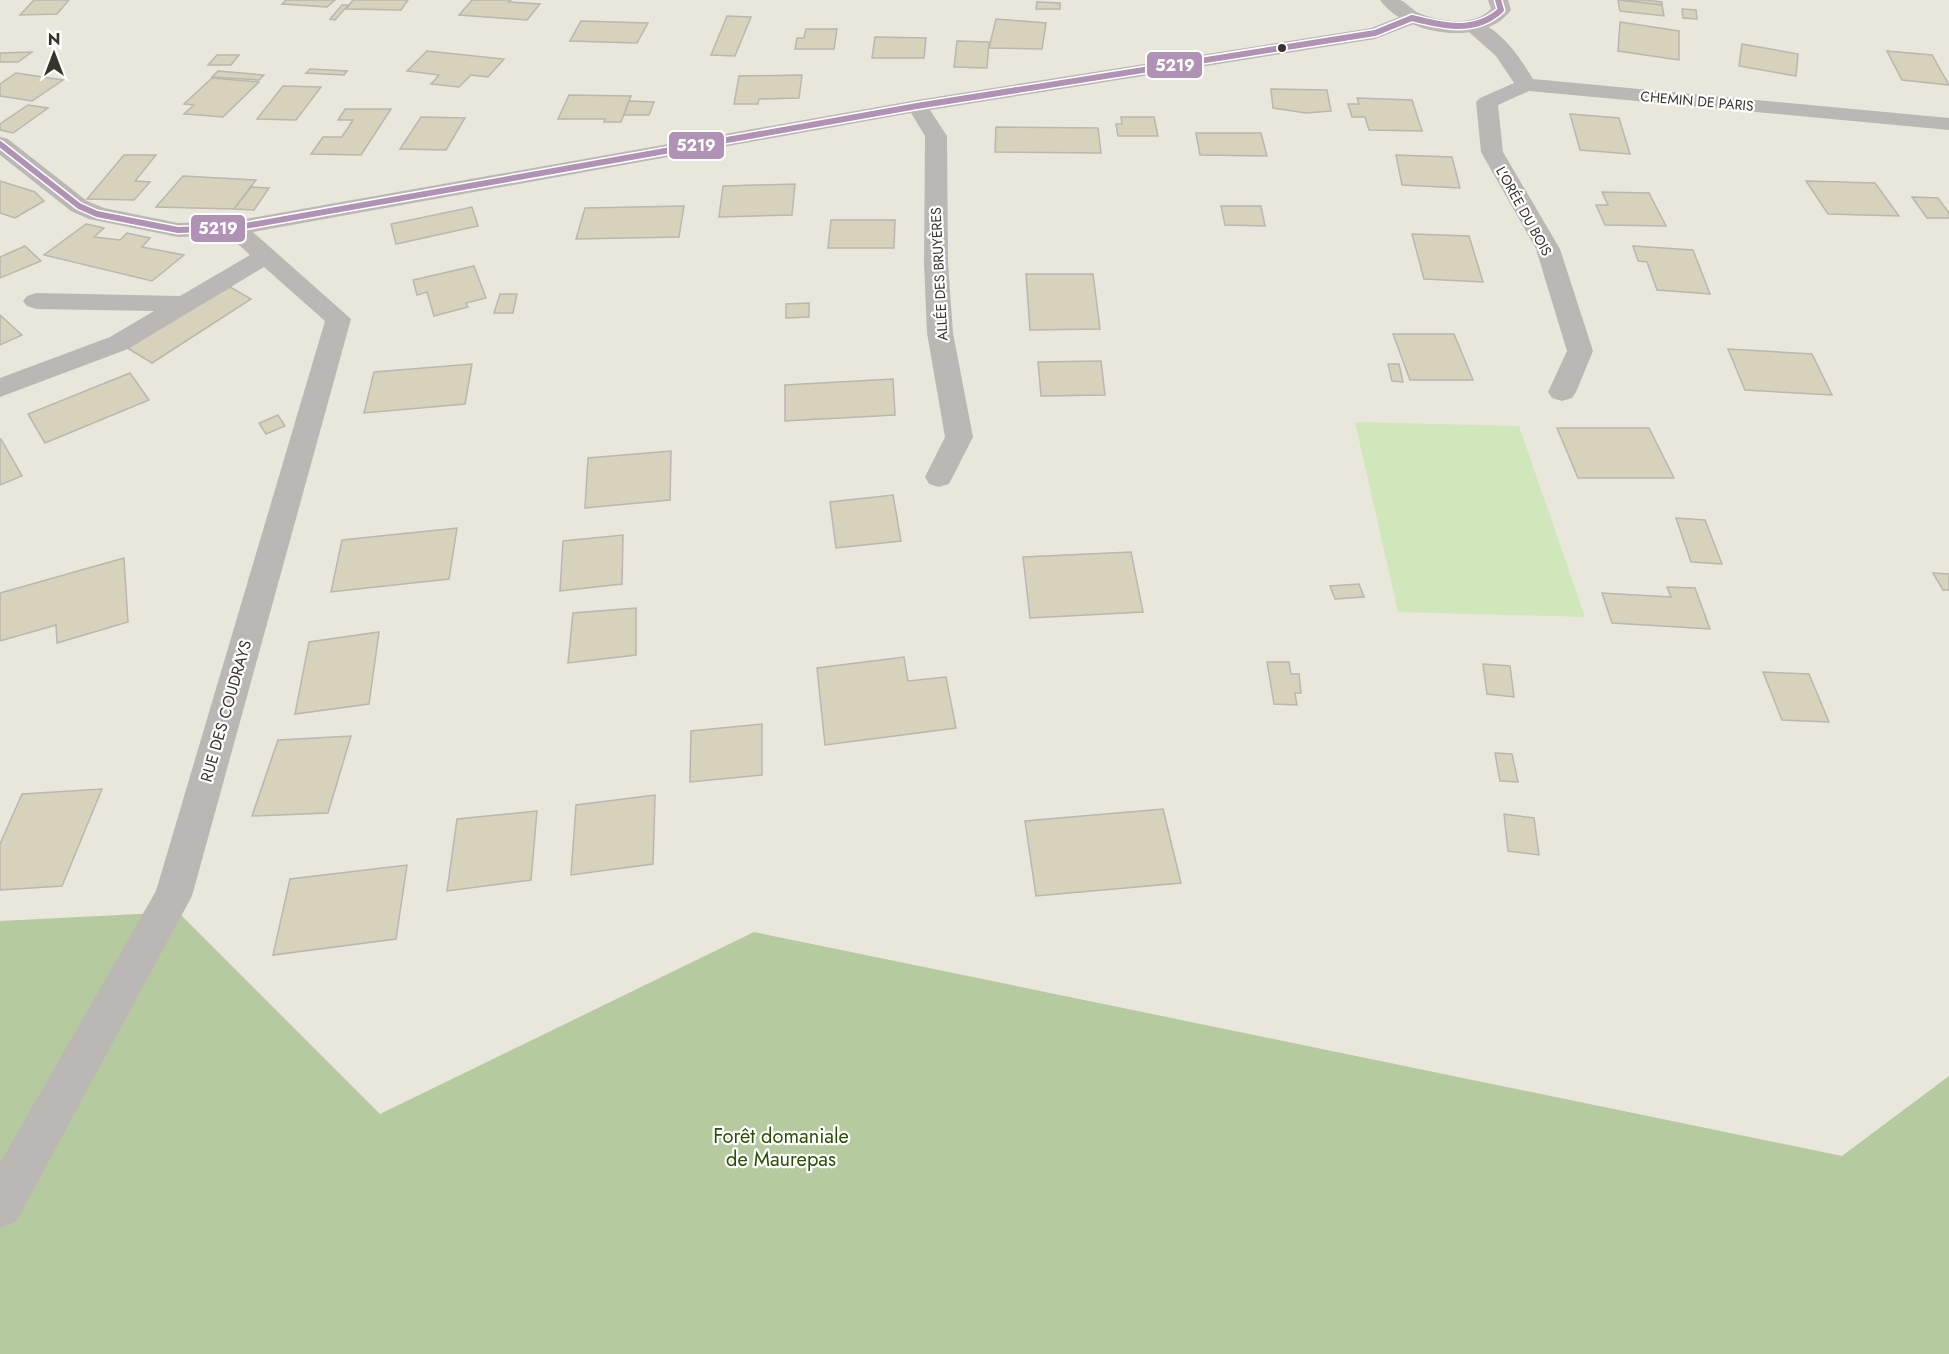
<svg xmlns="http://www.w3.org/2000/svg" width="1949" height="1354" font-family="Jost,sans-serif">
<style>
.green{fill:#d0e7bb}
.forest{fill:#b5cb9f}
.building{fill:#d6d2bc;stroke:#b9b7ae;stroke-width:1.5}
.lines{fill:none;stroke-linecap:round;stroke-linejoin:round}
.minor{fill:#bbb7b5;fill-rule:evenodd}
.tertiary{fill:#bbb7b5;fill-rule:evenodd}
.bus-1-casing{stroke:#fff;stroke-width:9}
.bus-1{stroke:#b092b5;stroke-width:6}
.bus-dot{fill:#36342c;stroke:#fff;stroke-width:2}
.labels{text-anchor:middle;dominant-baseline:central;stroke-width:4.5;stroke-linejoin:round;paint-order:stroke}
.far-street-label{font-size:14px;fill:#36342c;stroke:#fff}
.street-label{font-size:16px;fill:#36342c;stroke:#fff}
.near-park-label{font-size:20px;fill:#2a5001;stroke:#fff}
.line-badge{stroke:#fff;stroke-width:2}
.badge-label{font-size:16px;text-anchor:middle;font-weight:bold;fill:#fff}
</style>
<rect width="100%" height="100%" fill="#e9e7db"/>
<!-- green -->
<path class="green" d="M 1355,422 L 1519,426 L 1585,617 L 1398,612 Z"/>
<!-- forest -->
<path class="forest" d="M 178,912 L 380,1114 L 754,932 L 1842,1156 L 1949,1076 L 1949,1354 L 0,1354 L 0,921 Z"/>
<!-- building -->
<g class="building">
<path d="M 34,0 L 69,0 L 57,14 L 20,15 Z"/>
<path d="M 286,0 L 335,0 L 327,7 L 282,4 Z"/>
<path d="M 353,0 L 408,0 L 401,10 L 346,9 Z"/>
<path d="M 472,0 L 511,0 L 509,2 L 540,4 L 527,20 L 459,15 Z"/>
<path d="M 1618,0 L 1645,0 L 1662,2 L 1662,5 Z"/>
<path d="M 1618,0 L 1662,5 L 1664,16 L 1620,11 Z"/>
<path d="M 1037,2 L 1060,3 L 1060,9 L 1036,9 Z"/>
<path d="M 342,5 L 348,5 L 335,20 L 330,19 Z"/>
<path d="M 1682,9 L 1696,10 L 1697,19 L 1683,18 Z"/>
<path d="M 727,16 L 751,17 L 735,56 L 711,55 Z"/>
<path d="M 996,19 L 1046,23 L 1042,49 L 989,48 Z"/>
<path d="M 581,21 L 648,23 L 637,43 L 570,41 Z"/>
<path d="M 1620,22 L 1679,31 L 1679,60 L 1618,51 Z"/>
<path d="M 806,29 L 837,29 L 834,49 L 795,49 L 797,38 L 804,38 Z"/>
<path d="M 875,37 L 926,38 L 924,58 L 872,58 Z"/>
<path d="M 957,41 L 989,42 L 987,68 L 954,67 Z"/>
<path d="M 1742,44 L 1798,54 L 1796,76 L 1739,66 Z"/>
<path d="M 427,51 L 504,59 L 488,77 L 471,75 L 459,87 L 431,84 L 439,75 L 407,71 Z"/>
<path d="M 1887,51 L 1932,55 L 1949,85 L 1902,80 Z"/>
<path d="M 32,52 L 18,62 L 0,62 L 0,53 Z"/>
<path d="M 217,55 L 239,55 L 231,65 L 208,65 Z"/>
<path d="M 310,69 L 347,71 L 344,75 L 306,73 Z"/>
<path d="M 218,71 L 264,75 L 259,80 L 212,77 Z"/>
<path d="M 16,73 L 63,80 L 32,101 L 0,96 L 0,84 Z"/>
<path d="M 802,75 L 799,98 L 759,99 L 758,104 L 734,104 L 739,76 Z"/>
<path d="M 212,78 L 259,82 L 223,117 L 184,114 L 194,105 L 184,104 Z"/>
<path d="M 283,86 L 321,87 L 296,120 L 257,119 Z"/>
<path d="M 1271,89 L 1327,90 L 1331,111 L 1306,113 L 1273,108 Z"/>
<path d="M 569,95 L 631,96 L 621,122 L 604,122 L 605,119 L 558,119 Z"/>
<path d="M 1357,98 L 1412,100 L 1422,131 L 1369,130 L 1365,117 L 1352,117 L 1348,104 L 1359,104 Z"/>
<path d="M 629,101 L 654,102 L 649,115 L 624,115 Z"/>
<path d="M 28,105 L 48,108 L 13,133 L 0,130 L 0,124 Z"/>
<path d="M 345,109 L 391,109 L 361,155 L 311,154 L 323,137 L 342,137 L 353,120 L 338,120 Z"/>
<path d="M 1570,114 L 1619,118 L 1630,154 L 1580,150 Z"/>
<path d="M 421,117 L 465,118 L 446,150 L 400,149 Z"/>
<path d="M 1121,117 L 1154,117 L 1158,136 L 1118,136 L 1116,124 L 1122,124 Z"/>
<path d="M 996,127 L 1098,128 L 1101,153 L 995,152 Z"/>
<path d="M 1196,133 L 1261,133 L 1267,156 L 1200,155 Z"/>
<path d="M 124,155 L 156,155 L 135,181 L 150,182 L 134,200 L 87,199 Z"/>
<path d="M 1396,155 L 1452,157 L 1460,188 L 1402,185 Z"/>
<path d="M 183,176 L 256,180 L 234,209 L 156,207 Z"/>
<path d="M 0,181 L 35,192 L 44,201 L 15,218 L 0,213 Z"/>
<path d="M 1806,181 L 1875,183 L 1899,216 L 1828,214 Z"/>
<path d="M 795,184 L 792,215 L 719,217 L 723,186 Z"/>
<path d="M 251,187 L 269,188 L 254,210 L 234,209 Z"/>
<path d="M 1602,192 L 1649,193 L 1666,226 L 1605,225 L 1596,205 L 1608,205 Z"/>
<path d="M 1912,197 L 1938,198 L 1949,213 L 1949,218 L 1927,218 Z"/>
<path d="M 684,206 L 679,237 L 576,239 L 585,208 Z"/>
<path d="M 1221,206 L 1261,206 L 1265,226 L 1225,225 Z"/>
<path d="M 472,207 L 478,226 L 396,244 L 391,224 Z"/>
<path d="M 831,220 L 895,220 L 894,248 L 828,248 Z"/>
<path d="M 86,224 L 104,228 L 94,237 L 120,240 L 127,233 L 150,238 L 142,247 L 184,255 L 152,281 L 44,255 Z"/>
<path d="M 1412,234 L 1469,236 L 1483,282 L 1424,279 Z"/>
<path d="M 25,246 L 41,261 L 0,278 L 0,257 Z"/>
<path d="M 1633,246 L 1693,250 L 1710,294 L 1657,290 L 1647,262 L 1638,261 Z"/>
<path d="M 474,266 L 486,298 L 466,303 L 468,307 L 434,316 L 427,292 L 417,295 L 413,280 Z"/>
<path d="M 1026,274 L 1093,274 L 1100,329 L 1030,330 Z"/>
<path d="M 230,287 L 251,299 L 152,363 L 124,346 Z"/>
<path d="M 500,294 L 517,294 L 513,313 L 494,313 Z"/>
<path d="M 809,303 L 809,317 L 786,318 L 786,304 Z"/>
<path d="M 0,315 L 22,335 L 0,345 Z"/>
<path d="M 1393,334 L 1454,334 L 1473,380 L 1410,380 Z"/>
<path d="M 1728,349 L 1812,354 L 1832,395 L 1745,390 Z"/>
<path d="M 1101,361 L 1105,395 L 1041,396 L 1038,362 Z"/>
<path d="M 472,364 L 465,404 L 364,413 L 374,372 Z"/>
<path d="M 1388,364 L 1399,364 L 1403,382 L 1392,381 Z"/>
<path d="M 130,373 L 149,400 L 45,443 L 28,414 Z"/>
<path d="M 893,379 L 895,415 L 785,421 L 785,385 Z"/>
<path d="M 278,415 L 285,426 L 266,434 L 259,423 Z"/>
<path d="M 1557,428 L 1649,428 L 1674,478 L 1578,478 Z"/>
<path d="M 1,439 L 22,476 L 0,485 L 0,440 Z"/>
<path d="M 671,451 L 670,500 L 585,508 L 588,458 Z"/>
<path d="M 893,495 L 901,541 L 836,548 L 830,502 Z"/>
<path d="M 1676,518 L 1705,520 L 1722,564 L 1691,562 Z"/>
<path d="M 457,528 L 449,579 L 331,592 L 342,540 Z"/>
<path d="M 623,535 L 622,584 L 560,591 L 563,541 Z"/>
<path d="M 1131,552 L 1143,612 L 1030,618 L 1023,557 Z"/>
<path d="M 124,558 L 128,622 L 57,643 L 56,625 L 0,641 L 0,593 Z"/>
<path d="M 1933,573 L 1949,574 L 1949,590 L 1943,590 Z"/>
<path d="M 1359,584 L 1364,597 L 1335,599 L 1330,586 Z"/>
<path d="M 1667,587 L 1695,588 L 1710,629 L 1612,623 L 1602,593 L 1671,597 Z"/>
<path d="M 636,608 L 636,655 L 568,663 L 573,613 Z"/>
<path d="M 379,632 L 369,704 L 295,714 L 309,642 Z"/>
<path d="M 904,657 L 908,681 L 946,677 L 956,728 L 825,745 L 817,668 Z"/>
<path d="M 1267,662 L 1289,662 L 1291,674 L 1299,674 L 1301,693 L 1295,693 L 1297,705 L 1274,704 Z"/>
<path d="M 1483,664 L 1510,666 L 1514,697 L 1487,694 Z"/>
<path d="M 1763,672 L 1809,674 L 1829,722 L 1782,720 Z"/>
<path d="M 762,724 L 762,775 L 690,782 L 691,731 Z"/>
<path d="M 351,736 L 328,813 L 252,816 L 278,740 Z"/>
<path d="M 1495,753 L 1512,754 L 1518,782 L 1500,781 Z"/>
<path d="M 102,789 L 62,886 L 0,890 L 0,844 L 22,794 Z"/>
<path d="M 655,795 L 653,864 L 571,875 L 576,805 Z"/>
<path d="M 1163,809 L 1181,883 L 1036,896 L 1025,821 Z"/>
<path d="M 537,811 L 531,880 L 447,891 L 457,819 Z"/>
<path d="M 1504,814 L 1534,818 L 1539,855 L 1508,851 Z"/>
<path d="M 407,865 L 396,939 L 273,955 L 290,879 Z"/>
</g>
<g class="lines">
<!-- minor -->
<g class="minor">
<path d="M 1412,12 L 1419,14 L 1422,18 L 1419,22 L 1375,39 L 930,110 L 947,136 L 948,263 L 953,333 L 973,437 L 949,484 L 939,487 L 929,484 L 925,477 L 945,437 L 927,333 L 924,263 L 925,136 L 911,113 L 253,232 L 351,319 L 192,896 L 16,1222 L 0,1228 L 0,1163 L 156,891 L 325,321 L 264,267 L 128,349 L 0,397 L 0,378 L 110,337 L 154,311 L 36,309 L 27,306 L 23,301 L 27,296 L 36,293 L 180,296 L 250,255 L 228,235 L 178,237 L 89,219 L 71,211 L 0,155 L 0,137 L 8,139 L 87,201 L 104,208 L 178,223 L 234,221 L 917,100 L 1371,28 Z"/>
<path d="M 1472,20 C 1500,27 1519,56 1533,79 L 1949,118 L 1949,130 L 1529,91 L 1498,105 L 1503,152 L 1560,249 L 1593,351 L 1576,392 L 1572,398 L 1562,401 L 1552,398 L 1548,392 L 1567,351 L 1536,249 L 1481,152 L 1476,102 L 1480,98 L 1514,83 L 1496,56 L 1462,26 L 1465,22 Z"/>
</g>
<!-- tertiary -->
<path class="tertiary" d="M 1380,0 C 1386,0 1395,0 1400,0 C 1406,2 1412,10 1419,13 C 1440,22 1474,27 1491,9 L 1488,0 L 1508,0 L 1511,10 C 1484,48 1404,35 1380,0 Z"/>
<!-- bus-1 casing -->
<g class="bus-1-casing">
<g id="bus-1">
<path d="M 1412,18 C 1443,26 1475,34 1501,10 L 1498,0"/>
<path d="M 0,144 L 79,206 L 97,214 L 178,230 L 234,228 L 917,106 L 1375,33 L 1412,18"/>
</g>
</g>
<!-- bus-1 -->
<use href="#bus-1" class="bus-1"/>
</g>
<!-- markers -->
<circle class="bus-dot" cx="1282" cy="48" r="5"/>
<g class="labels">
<!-- far-street labels -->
<g class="far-street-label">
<text transform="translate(1697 101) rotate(5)">CHEMIN DE PARIS</text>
<text transform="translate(1524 211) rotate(61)">L'ORÉE DU BOIS</text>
<text transform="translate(939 274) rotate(-93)">ALLÉE DES BRUYÈRES</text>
</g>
<!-- street labels -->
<g class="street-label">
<text transform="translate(226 711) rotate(-74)">RUE DES COUDRAYS</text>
</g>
<!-- near-park labels -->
<g class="near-park-label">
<text x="781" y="1136">Forêt domaniale<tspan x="781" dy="23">de Maurepas</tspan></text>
</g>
</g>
<g class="line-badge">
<rect x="1146" y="51" width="57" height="28" rx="6" fill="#b092b5"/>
<rect x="668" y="131" width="57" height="29" rx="6" fill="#b092b5"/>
<rect x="190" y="214" width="56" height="29" rx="6" fill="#b092b5"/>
</g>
<g class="badge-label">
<text x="1175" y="71">5219</text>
<text x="696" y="151">5219</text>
<text x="218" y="234">5219</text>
</g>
<!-- north arrow -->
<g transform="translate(54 54)" stroke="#ffffff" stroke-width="4.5" paint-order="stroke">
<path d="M0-4.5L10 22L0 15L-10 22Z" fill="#36342c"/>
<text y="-9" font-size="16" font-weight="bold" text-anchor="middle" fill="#36342c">N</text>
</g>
</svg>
